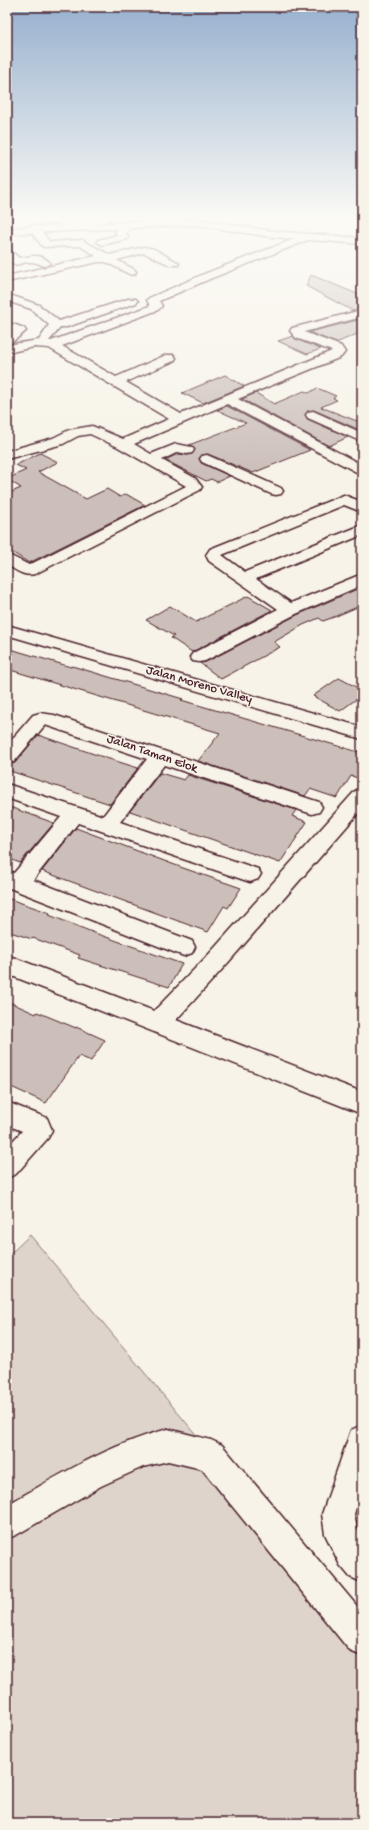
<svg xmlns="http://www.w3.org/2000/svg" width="369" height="1830" font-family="'Gochi Hand',sans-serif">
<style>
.green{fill:#ded4cc;stroke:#947a7c}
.building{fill:#ccbfb9;stroke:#4a1f2b}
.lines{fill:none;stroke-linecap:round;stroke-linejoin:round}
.minor-casing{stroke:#4a1f2b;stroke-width:3}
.tertiary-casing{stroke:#4a1f2b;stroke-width:3}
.minor{fill:#f7f3e8;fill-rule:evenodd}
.tertiary{fill:#f7f3e8;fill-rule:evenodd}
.labels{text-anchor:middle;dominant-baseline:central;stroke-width:3;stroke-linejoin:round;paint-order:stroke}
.street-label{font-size:13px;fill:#4a1f2b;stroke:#f7f3e8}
</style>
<rect width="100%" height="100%" fill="#f7f3e8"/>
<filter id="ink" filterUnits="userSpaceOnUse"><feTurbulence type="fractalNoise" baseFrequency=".025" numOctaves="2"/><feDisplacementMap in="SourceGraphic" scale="8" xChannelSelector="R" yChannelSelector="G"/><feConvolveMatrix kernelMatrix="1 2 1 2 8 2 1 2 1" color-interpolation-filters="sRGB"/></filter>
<g filter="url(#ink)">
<!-- green -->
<path class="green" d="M 30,1235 L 362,1634 L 362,1823 L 7,1823 L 7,1257 Z"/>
<!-- building -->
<g class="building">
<path d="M 311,275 L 362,296 L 362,309 L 353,311 L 306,286 Z"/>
<path d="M 362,319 L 362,332 L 336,343 L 309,332 Z"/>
<path d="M 293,336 L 295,339 L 321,349 L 307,354 L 278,341 Z"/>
<path d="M 225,375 L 244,386 L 203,403 L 182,393 Z"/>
<path d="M 317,388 L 336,396 L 333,398 L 337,400 L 321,407 L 362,423 L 362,431 L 314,410 L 308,411 L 305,414 L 307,419 L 348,437 L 329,446 L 242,399 L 256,393 L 274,404 L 304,391 L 309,393 Z"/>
<path d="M 227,406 L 310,450 L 253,473 L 208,454 L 202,455 L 199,458 L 201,463 L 230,476 L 217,482 L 211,479 L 206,481 L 165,460 L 178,454 L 187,455 L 192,454 L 195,449 L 192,446 L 189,445 L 246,423 L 217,410 Z"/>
<path d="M 40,453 L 58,462 L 38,472 L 86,499 L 107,489 L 120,497 L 126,494 L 145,505 L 29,563 L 7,549 L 7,494 L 21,488 L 7,479 L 26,470 L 16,465 Z"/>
<path d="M 362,587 L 362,605 L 334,617 L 323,621 L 319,618 L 303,625 L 274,642 L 280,647 L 221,679 L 200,663 L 206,662 L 297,615 Z"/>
<path d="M 248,596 L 272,610 L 192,652 L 171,638 L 174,636 L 146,620 L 170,606 L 196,622 Z"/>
<path d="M 7,648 L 71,667 L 72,666 L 183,699 L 181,700 L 362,753 L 362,779 L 351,776 L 337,798 L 310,789 L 305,796 L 198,761 L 220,733 L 7,669 Z"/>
<path d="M 339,678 L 362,690 L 362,695 L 340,711 L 313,696 Z"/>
<path d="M 38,735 L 100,756 L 138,768 L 110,804 L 7,770 L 7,764 L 15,763 Z"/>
<path d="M 160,773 L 184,780 L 188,775 L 296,810 L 292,816 L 307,822 L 280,863 L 130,811 Z"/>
<path d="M 7,806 L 54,823 L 20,863 L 7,858 Z"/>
<path d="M 76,828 L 183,868 L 241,888 L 228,908 L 224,906 L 208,932 L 42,871 Z"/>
<path d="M 7,898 L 50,913 L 49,915 L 92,932 L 182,964 L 169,987 L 78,958 L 80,955 L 33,938 L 32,939 L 7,931 Z"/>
<path d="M 7,1001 L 36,1014 L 37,1012 L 76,1028 L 76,1027 L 105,1040 L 91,1061 L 79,1056 L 46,1103 L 7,1085 Z"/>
</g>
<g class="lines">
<!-- minor casing -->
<g class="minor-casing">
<g id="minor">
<path d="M 44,216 L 56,216 L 64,220 L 113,216 L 109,221 L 105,222 C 87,224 58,233 44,216 Z"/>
<path d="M 130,221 L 135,224 L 126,233 L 128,237 L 127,239 L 102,245 L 97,242 L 98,240 L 117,235 L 115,233 C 118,228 124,222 130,221 Z"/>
<path d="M 33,225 L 37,226 L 50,242 L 82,240 L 110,255 L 144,247 L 154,249 L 179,263 L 178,265 L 170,265 L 144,253 L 117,260 L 135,270 L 136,272 L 135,274 L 131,275 L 106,262 L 98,262 L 7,282 L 7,276 L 96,256 L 80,246 L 43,247 L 28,228 Z"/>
<path d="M 307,234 L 311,235 L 312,237 L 311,239 L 212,278 L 159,301 L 162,306 L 158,310 L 62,346 L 116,377 L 166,355 L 174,355 L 176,358 L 174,361 L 126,382 L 181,414 L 332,351 L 296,338 L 290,331 L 292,328 L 362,310 L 362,317 L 304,332 L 341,346 L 345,352 L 341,357 L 238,399 L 362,465 L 362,475 L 227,404 L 134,444 L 151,454 L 176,444 L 192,447 L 194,450 L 192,453 L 187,454 L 178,452 L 162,460 L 195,478 L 202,487 L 200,490 L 35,574 C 24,577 16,570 7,565 L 7,554 L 29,565 L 186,486 L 118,447 L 90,434 L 78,436 L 63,444 L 7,459 L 7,451 L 53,438 L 69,430 L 92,426 L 123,439 L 169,419 L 49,348 L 34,347 L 7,353 L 7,345 L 39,340 L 49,325 L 31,309 L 7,301 L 7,294 L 39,305 L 59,321 L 128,299 L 136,299 L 138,301 L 136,303 L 67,327 L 61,327 L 49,341 L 51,341 L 150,306 L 147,300 L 149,298 L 204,274 Z"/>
<path d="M 7,250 L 11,251 L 19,258 C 30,256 42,253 50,263 L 45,266 C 41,265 36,262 32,262 C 19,261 19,270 7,259 Z"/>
<path d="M 7,322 L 24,328 L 26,331 L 11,343 L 7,344 L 7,334 L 11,332 L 7,330 Z"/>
<path d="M 313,411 L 362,433 L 362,442 L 308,418 L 306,415 L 308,412 Z"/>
<path d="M 207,455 L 281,488 L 283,491 L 281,494 L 276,495 L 271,494 L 202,462 L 200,459 L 202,456 Z"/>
<path d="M 344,495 L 362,502 L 362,512 L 344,505 L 222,555 L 245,572 L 362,525 L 362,535 L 256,579 L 291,603 L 362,574 L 362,585 L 296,614 L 205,661 L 199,662 L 193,661 L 190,657 L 193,653 L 278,609 L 209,561 L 206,555 L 210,549 Z"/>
<path d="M 7,625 L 362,727 L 362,739 L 7,635 Z"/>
<path d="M 40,713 L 54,715 L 319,802 L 322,807 L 319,812 L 312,814 L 164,765 L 120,822 L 258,869 L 261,874 L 258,879 L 250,882 L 78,823 L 33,880 L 192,941 L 195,947 L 192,953 L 184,956 L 176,953 L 7,887 L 7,871 L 14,873 L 61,817 L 7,798 L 7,784 L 103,816 L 147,759 L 45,725 L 14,762 L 7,763 L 7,745 L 33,715 Z"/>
<path d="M 362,789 L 362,809 L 226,965 L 176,1020 L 362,1092 L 362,1114 L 7,974 L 7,955 L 154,1011 L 210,953 L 355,791 Z"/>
<path d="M 7,1102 L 47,1118 L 52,1130 L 48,1138 L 16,1174 L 7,1178 L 7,1147 L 22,1131 L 7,1125 Z"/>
<path d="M 362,1425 L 362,1490 L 354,1514 L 357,1529 L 362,1539 L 362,1582 L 350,1577 L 340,1565 L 325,1534 L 322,1514 L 351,1430 Z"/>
<path d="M 168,1429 L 211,1440 L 222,1445 L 362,1612 L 362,1656 L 350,1651 L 202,1469 L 168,1461 L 143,1467 L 101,1486 L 18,1534 L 7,1539 L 7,1505 C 59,1475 110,1444 168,1429 Z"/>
</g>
</g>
<!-- tertiary casing -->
<g class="tertiary-casing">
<path id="tertiary" d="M 196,219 L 272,231 L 362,238 L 362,244 L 272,237 L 196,225 L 7,234 L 7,228 Z"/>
</g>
<!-- minor -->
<use href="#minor" class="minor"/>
<!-- tertiary -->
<use href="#tertiary" class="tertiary"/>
</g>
</g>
<!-- sky -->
<linearGradient id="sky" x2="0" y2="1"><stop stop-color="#96b0ce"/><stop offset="0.46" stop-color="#fbfaf5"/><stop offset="1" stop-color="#fbfaf5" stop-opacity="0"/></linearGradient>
<rect width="369" height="472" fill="url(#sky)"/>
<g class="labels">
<!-- street labels -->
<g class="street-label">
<text transform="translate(199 685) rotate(16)">Jalan Moreno Valley</text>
<text transform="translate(152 754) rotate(19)">Jalan Taman Elok</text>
</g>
</g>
<!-- margin -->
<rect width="369" height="1830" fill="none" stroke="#f7f3e8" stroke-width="24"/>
<rect x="12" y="12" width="345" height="1806" fill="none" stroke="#4a1f2b" stroke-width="1.5" filter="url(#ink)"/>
</svg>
